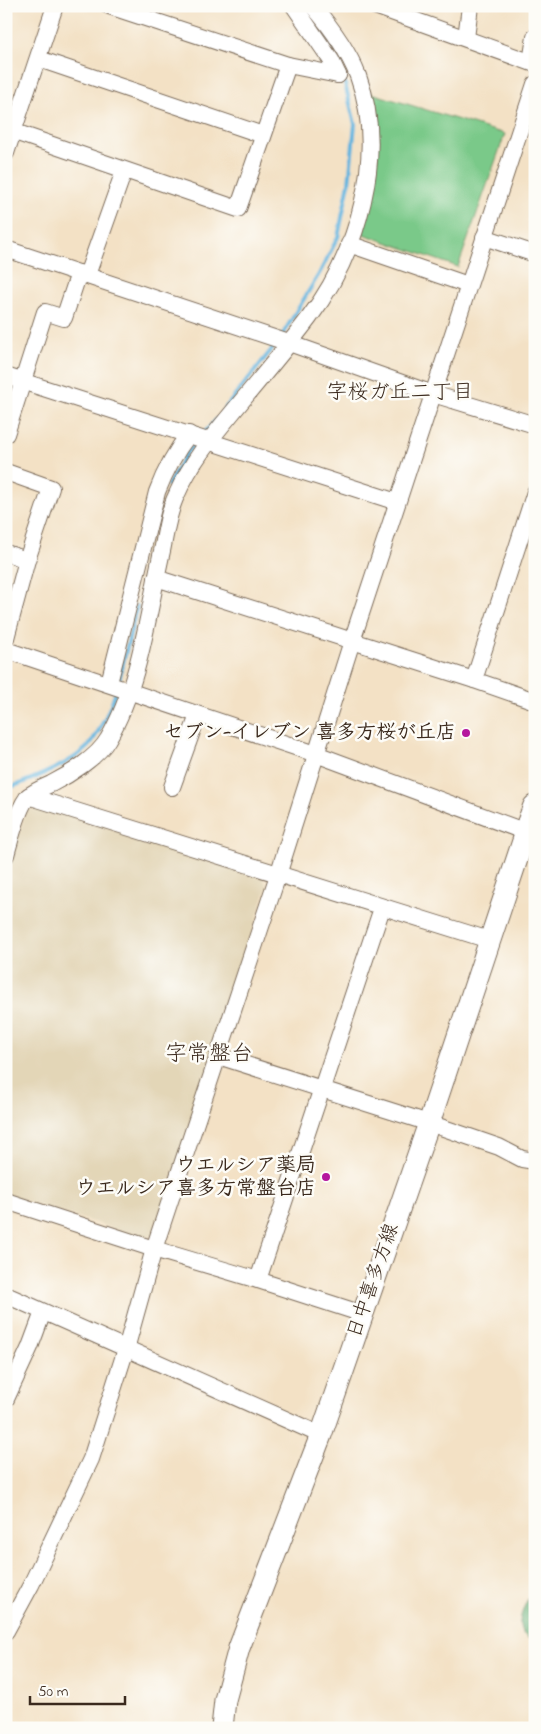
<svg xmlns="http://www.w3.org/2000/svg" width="541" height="1734" font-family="'Indie Flower','Klee One',sans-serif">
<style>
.built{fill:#e3d6b7}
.green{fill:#7ac989;stroke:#5a7a54}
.forest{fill:#63ad75;stroke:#4f6c4a}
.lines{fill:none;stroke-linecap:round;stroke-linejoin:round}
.stream{stroke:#64b4de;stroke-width:4}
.minor-casing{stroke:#7b6a58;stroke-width:18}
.major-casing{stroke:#7b6a58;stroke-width:23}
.highway-casing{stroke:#7b6a58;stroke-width:26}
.minor{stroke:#fff;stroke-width:16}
.major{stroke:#fff;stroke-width:21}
.highway{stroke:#fff;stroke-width:24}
.poi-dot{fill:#b5179e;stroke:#fdfcf7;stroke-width:2}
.labels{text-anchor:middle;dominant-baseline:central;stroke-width:5;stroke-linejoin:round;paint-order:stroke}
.poi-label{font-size:20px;font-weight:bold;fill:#3b2a1e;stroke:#fdfcf7;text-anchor:end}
.street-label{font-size:20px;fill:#3b2a1e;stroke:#fdfcf7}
.neighbourhood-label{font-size:21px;fill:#3b2a1e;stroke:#fdfcf7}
.quarter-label{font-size:22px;fill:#3b2a1e;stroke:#fdfcf7}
</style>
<rect width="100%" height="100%" fill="#fdfcf7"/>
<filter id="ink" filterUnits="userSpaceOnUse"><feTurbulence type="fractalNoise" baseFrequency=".02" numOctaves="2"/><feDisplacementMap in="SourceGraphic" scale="10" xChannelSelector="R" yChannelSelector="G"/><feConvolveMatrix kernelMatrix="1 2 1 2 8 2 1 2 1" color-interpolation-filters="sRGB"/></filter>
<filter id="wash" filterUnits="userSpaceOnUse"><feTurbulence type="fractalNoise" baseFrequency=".0096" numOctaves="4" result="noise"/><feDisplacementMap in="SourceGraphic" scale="20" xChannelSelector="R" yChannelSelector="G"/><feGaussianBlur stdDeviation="1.12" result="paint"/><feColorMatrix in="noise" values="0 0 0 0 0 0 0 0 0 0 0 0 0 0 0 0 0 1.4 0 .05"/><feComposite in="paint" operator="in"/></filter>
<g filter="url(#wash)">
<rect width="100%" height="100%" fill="#f3e1c5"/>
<!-- built -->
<path class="built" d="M 36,801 L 260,873 L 267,886 L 156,1235 L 145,1238 L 6,1195 L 6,873 L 28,806 Z"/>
<!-- green -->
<path class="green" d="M 368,92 L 505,134 L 458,267 L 363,234 L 376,173 L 379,128 Z"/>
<!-- forest -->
<path class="forest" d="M 535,1595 L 535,1641 C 512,1633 520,1616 528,1598 Z"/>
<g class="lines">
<!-- stream -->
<g class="stream">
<path d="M 315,21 L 337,53 L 339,60"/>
<path d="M 281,337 L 319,274 L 338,237 L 349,183 L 355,124 L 343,76"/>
<path d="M 223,411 L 276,344"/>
<path d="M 203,434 L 217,419"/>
<path d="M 168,485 L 186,454 L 197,441"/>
<path d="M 118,684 L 137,606"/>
<path d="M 6,789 C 30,780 75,763 91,743 C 102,727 110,709 116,691"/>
</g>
</g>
</g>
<g filter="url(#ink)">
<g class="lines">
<!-- minor casing -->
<g class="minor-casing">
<g id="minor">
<path d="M 109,6 L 288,65 L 338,75"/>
<path d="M 294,6 L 331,60 L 338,75"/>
<path d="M 375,6 L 535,64"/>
<path d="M 466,38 L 470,6"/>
<path d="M 39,59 L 263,135"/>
<path d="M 531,62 L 535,37"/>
<path d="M 6,129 L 238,209 L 288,65"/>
<path d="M 6,153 L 55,6"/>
<path d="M 484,237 L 535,254"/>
<path d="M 349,244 L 468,285"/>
<path d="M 6,249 L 289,343 L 433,394 L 535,425"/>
<path d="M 87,275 L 124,171"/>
<path d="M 6,376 L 397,502"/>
<path d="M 6,434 L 45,312 L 64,318 L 79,273"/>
<path d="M 6,472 L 51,488 L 27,560 L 6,638"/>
<path d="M 6,553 L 27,560"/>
<path d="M 156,578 L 474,680 L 535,701"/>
<path d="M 6,650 L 316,754 L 526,832"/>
<path d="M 474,680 L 535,492"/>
<path d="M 109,683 L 157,492 C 165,471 175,452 189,434"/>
<path d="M 172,787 L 198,715"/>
<path d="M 28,796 L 489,940"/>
<path d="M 6,855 C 10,841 19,804 29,796 C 34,791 44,787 51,784 C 69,775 98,757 108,739 C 140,685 148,612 162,551 C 166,532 168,512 177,494 C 190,464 211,438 232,413 C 258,381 285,350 309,318 C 358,253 387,154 358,76 C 348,50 331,27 313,6"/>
<path d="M 218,1056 L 429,1123 L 499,1147 L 522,1159 L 535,1161"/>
<path d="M 6,1201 L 154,1249 L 258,1280 L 363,1314"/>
<path d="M 258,1280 L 382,908"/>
<path d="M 6,1295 L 321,1435"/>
<path d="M 6,1399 L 30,1347 L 43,1312"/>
<path d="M 6,1631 L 31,1585 L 91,1459 L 126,1349 L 154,1249 L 278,875 L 352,641 L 535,84"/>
</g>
</g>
<!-- major casing -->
<g class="major-casing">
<path id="major" d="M 222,1728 L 225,1700 L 239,1648 L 321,1435 L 429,1123 L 526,832"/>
</g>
<!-- highway casing -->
<g class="highway-casing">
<path id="highway" d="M 535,807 L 526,832 L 535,835"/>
</g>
<!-- minor -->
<use href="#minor" class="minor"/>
<!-- major -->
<use href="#major" class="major"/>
<!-- highway -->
<use href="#highway" class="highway"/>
</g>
</g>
<!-- markers -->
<g class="poi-dot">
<circle cx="466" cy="733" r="5"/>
<circle cx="326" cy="1177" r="5"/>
</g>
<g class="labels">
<!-- poi labels -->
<g class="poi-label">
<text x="456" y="733">セブン-イレブン 喜多方桜が丘店</text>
<text x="316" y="1166">ウエルシア薬局<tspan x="316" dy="23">ウエルシア喜多方常盤台店</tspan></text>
</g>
<!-- street labels -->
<g class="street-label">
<text transform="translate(374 1281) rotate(-71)">日中喜多方線</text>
</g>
<!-- neighbourhood labels -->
<g class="neighbourhood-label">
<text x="400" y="393">字桜ガ丘二丁目</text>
</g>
<!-- quarter labels -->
<g class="quarter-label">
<text x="209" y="1055">字常盤台</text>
</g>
</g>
<!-- margin -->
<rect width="541" height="1734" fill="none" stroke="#fdfcf7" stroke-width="25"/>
<!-- scale -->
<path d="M30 1696v8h95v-8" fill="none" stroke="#3b2a1e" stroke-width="2.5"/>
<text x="38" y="1696" font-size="15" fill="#3b2a1e" stroke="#fdfcf7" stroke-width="4" paint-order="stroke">50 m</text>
</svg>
